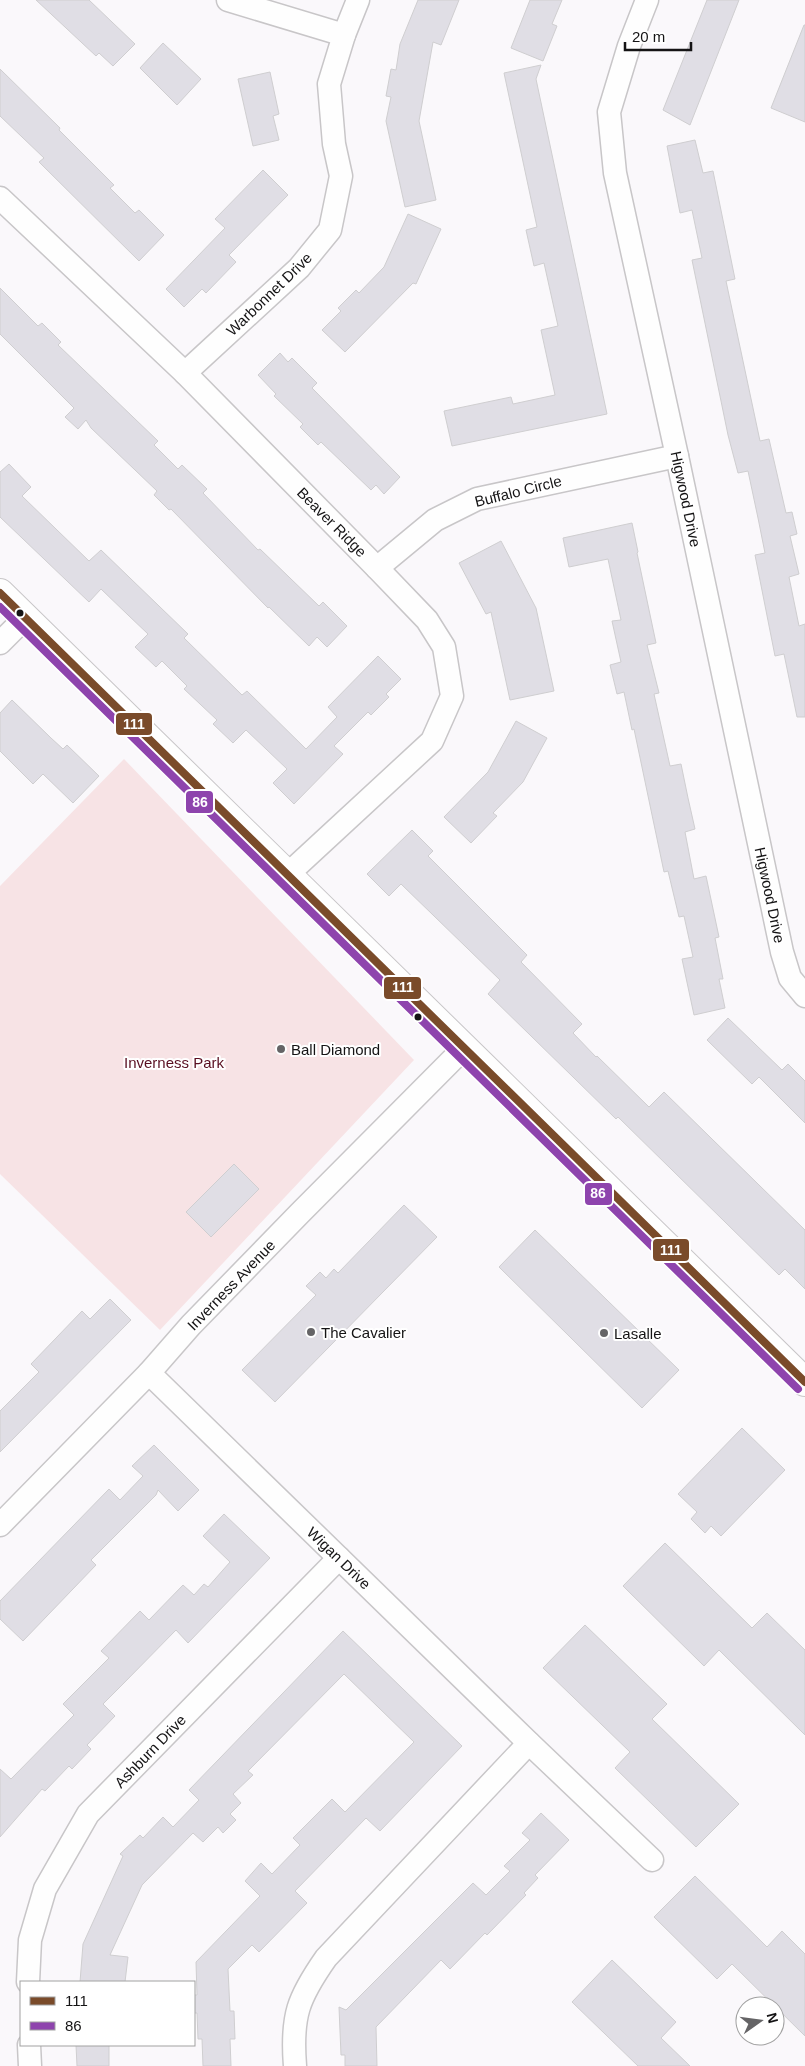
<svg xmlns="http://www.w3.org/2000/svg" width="805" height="2066" font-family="Helvetica,sans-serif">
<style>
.green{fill:#f7e3e5}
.building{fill:#e0dee5;stroke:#cfced0}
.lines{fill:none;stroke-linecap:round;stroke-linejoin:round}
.minor-casing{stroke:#c8c6c8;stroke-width:25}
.secondary-casing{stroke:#c8c6c8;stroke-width:30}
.minor{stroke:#fefefe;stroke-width:22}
.secondary{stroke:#fefefe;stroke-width:28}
.bus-1-casing{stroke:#fff;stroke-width:11}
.bus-2-casing{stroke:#fff;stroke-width:11}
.bus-1{stroke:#7a4b2a;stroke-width:8}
.bus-2{stroke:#8e44ad;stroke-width:8}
.bus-dot{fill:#151415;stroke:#fff;stroke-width:2}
.poi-dot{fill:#656466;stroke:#fff;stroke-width:2}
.labels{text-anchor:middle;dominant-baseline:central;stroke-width:4;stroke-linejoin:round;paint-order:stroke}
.street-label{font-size:15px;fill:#151415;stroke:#fff}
.poi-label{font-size:15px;fill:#151415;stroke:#fff;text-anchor:start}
.park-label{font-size:15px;fill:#590e20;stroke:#fff}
.line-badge{stroke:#fff;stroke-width:2}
.badge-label{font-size:14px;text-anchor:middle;font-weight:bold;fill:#fff}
</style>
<rect width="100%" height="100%" fill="#faf8fb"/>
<!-- green -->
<path class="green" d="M 124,759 L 414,1060 L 160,1330 L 0,1174 L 0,886 Z"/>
<!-- building -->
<g class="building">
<path d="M 36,0 L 89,0 L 135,44 L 113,66 L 99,53 L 96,56 Z"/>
<path d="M 418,0 L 459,0 L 441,45 L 433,42 L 419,121 L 436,200 L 405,207 L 386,121 L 391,97 L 386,96 L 391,69 L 396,70 L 400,44 Z"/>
<path d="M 530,0 L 562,0 L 552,24 L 557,26 L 543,61 L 511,48 Z"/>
<path d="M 707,0 L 739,0 L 690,125 L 663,110 Z"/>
<path d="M 804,25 L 805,25 L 805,122 L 771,108 Z"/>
<path d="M 163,43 L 201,79 L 177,105 L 140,68 Z"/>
<path d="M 541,65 L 536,79 L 607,414 L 452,446 L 444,411 L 511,397 L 513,404 L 555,395 L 541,330 L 558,326 L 544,263 L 534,266 L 526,230 L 537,227 L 504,73 Z"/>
<path d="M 0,69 L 60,128 L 59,130 L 114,185 L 110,188 L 135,213 L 139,210 L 164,235 L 139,261 L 39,162 L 44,158 L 0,116 Z"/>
<path d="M 270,72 L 279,114 L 273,116 L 279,140 L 253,146 L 238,79 Z"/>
<path d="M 695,140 L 703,173 L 713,171 L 735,279 L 726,281 L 760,441 L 769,439 L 786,513 L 792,512 L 797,534 L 790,536 L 799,574 L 789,577 L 799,626 L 805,624 L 805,717 L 797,717 L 784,654 L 775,656 L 755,555 L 765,553 L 758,518 L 748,471 L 738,473 L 728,435 L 692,260 L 702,258 L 692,210 L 680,213 L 667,146 Z"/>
<path d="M 263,170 L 288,195 L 229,255 L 236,262 L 206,293 L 202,289 L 184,307 L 166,289 L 225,228 L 215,219 Z"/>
<path d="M 408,214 L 441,229 L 416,284 L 413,283 L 345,352 L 322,330 L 341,311 L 338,308 L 356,290 L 359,293 L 384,267 Z"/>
<path d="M 0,288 L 38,326 L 42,323 L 61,342 L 58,345 L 158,441 L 154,445 L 178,469 L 182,465 L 207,489 L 203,493 L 258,550 L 260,549 L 319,606 L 323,602 L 347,626 L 327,647 L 317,637 L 309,646 L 269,607 L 268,608 L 171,509 L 169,510 L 154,495 L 157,491 L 91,428 L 86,420 L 78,429 L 65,417 L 74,408 L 0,334 Z"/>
<path d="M 280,353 L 288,362 L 292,358 L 317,383 L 312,388 L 400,477 L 384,494 L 376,485 L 371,490 L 321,442 L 318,445 L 300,427 L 303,424 L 274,396 L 276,394 L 258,375 Z"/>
<path d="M 9,464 L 31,487 L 22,496 L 89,561 L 101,550 L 188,634 L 184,638 L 242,695 L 247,691 L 306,749 L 337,717 L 328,707 L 378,656 L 401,679 L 386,694 L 389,697 L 371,715 L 368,712 L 334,746 L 343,754 L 294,804 L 273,783 L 287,769 L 246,730 L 233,743 L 213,724 L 217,720 L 184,689 L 187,686 L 162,661 L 156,667 L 135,647 L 148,634 L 128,615 L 101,589 L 89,602 L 0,517 L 0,472 Z"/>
<path d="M 632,523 L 638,552 L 637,553 L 656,643 L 647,645 L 659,693 L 654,694 L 670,766 L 681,764 L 688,798 L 695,829 L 685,832 L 694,879 L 706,876 L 719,937 L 715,938 L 723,979 L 719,979 L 725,1008 L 694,1015 L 682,959 L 693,957 L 684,916 L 679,917 L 668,871 L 664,872 L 634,729 L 632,730 L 624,692 L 617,694 L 610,665 L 621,662 L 612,621 L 621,620 L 608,559 L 569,567 L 563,538 Z"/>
<path d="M 501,541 L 536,608 L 554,691 L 510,700 L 491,612 L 486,614 L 459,563 Z"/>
<path d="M 12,700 L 51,738 L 63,749 L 67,745 L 99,776 L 73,803 L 43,774 L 33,784 L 0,751 L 0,713 Z"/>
<path d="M 516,721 L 547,738 L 523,782 L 493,813 L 497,816 L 471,843 L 444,817 L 488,772 Z"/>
<path d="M 412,830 L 433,851 L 428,856 L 527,955 L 521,962 L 582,1024 L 573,1033 L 596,1057 L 597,1056 L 649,1107 L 664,1092 L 805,1230 L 805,1289 L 785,1269 L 779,1275 L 618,1117 L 616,1119 L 488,994 L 500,980 L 401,884 L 389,896 L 367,874 Z"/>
<path d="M 728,1018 L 782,1070 L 788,1064 L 805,1081 L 805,1123 L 759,1077 L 752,1084 L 707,1040 Z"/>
<path d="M 234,1164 L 259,1189 L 211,1237 L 186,1212 Z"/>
<path d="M 404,1205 L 437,1237 L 275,1402 L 242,1370 L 316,1295 L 306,1286 L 320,1272 L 326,1278 L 334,1269 L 338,1273 Z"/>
<path d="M 535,1230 L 679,1370 L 642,1408 L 499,1267 Z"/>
<path d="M 110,1299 L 131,1320 L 0,1452 L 0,1411 L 39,1372 L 31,1364 L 82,1311 L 90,1319 Z"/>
<path d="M 742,1428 L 785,1470 L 721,1536 L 711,1526 L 705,1533 L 691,1519 L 697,1512 L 678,1494 Z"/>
<path d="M 154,1445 L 199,1490 L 178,1511 L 158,1490 L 156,1495 L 91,1560 L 96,1565 L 23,1641 L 0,1619 L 0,1601 L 109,1489 L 120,1500 L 143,1476 L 132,1466 Z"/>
<path d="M 224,1514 L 270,1558 L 188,1643 L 176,1630 L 123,1684 L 103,1704 L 115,1716 L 87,1745 L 91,1749 L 72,1769 L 69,1766 L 45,1791 L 42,1789 L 0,1837 L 0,1769 L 11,1779 L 74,1715 L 63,1704 L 109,1658 L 101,1651 L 140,1611 L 149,1620 L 183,1585 L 194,1595 L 204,1584 L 208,1587 L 230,1562 L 203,1536 Z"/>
<path d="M 665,1543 L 752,1628 L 767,1613 L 805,1650 L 805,1735 L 719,1650 L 704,1666 L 623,1586 Z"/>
<path d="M 585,1625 L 667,1704 L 652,1719 L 739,1804 L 696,1847 L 615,1768 L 630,1752 L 543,1668 Z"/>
<path d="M 343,1631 L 462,1746 L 380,1831 L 366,1818 L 295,1891 L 307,1903 L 259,1952 L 252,1945 L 228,1969 L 230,2011 L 234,2011 L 235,2039 L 230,2039 L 231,2066 L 203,2066 L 202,2039 L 198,2039 L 197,2013 L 194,2013 L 194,1995 L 197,1995 L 196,1962 L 260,1896 L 245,1881 L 261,1863 L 272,1874 L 300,1845 L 293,1838 L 332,1799 L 345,1812 L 414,1742 L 344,1674 L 248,1771 L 253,1775 L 233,1794 L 241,1803 L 230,1814 L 236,1820 L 223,1833 L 218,1827 L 203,1842 L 193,1833 L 142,1885 L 110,1955 L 128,1957 L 125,1982 L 80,1982 L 83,1944 L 123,1856 L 120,1854 L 140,1835 L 143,1838 L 163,1817 L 173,1827 L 199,1800 L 189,1790 Z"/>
<path d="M 541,1813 L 569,1840 L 535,1875 L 538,1878 L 524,1893 L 526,1895 L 487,1935 L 485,1933 L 450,1969 L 441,1960 L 376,2027 L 377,2066 L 345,2066 L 345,2055 L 341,2055 L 339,2007 L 346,2010 L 473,1883 L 486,1895 L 510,1871 L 504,1866 L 530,1840 L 522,1833 Z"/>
<path d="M 695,1876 L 767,1947 L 782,1931 L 805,1954 L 805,2036 L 732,1964 L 717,1979 L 654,1917 Z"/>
<path d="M 612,1960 L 676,2022 L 661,2038 L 690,2066 L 638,2066 L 572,2002 Z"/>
<path d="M 76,2045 L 109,2045 L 109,2066 L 77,2066 Z"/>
</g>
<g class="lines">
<!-- minor casing -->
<g class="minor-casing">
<g id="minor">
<path d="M 228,0 L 344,35"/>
<path d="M 647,0 L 629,46 L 609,112 L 615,173 L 677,456 L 782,952 L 790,978 L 805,996"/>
<path d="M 0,198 L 185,373 L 377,568 L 427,620 L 444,647 L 452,696 L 432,741 L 288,874"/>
<path d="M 185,373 L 299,268 L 330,230 L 341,176 L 334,144 L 329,84 L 344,35 L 358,0"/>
<path d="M 377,568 L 435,520 L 477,499 L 677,456"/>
<path d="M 0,643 L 25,618"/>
<path d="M 149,1373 L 529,1743 L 652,1860"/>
<path d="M 0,1525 L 149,1373 L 191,1325 L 300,1213 L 464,1048"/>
<path d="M 28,1982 L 30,1940 L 45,1889 L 88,1814 L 339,1558"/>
<path d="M 29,2045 L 30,2066"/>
<path d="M 295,2066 C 291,2016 298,1998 326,1958 L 529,1743"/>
</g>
</g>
<!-- secondary casing -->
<g class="secondary-casing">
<path id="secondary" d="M 0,593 L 805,1382"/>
</g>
<!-- minor -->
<use href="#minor" class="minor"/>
<!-- secondary -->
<use href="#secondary" class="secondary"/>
<!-- bus-1 casing -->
<g class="bus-1-casing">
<path id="bus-1" d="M 0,593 L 805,1382"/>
</g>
<!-- bus-2 casing -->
<g class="bus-2-casing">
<path id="bus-2" d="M 0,607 L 798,1389"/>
</g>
<!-- bus-1 -->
<use href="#bus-1" class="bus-1"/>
<!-- bus-2 -->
<use href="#bus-2" class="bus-2"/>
</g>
<!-- markers -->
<g class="bus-dot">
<circle cx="20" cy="613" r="4.5"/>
<circle cx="418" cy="1017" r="4.5"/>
</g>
<g class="poi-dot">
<circle cx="281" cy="1049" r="5"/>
<circle cx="311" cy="1332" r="5"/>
<circle cx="604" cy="1333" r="5"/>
</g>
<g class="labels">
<!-- street labels -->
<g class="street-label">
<text transform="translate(269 294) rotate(-44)">Warbonnet Drive</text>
<text transform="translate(518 491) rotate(-14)">Buffalo Circle</text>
<text transform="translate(686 499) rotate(78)">Higwood Drive</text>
<text transform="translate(332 522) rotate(45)">Beaver Ridge</text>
<text transform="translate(770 895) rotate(78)">Higwood Drive</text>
<text transform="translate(231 1285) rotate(-46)">Inverness Avenue</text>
<text transform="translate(339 1558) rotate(44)">Wigan Drive</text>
<text transform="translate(150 1751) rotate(-46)">Ashburn Drive</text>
</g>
<!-- poi labels -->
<g class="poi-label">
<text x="291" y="1049">Ball Diamond</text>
<text x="321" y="1332">The Cavalier</text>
<text x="614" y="1333">Lasalle</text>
</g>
<!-- park labels -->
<g class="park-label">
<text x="174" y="1062">Inverness Park</text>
</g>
</g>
<g class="line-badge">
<rect x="115" y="712" width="38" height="24" rx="5" fill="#7a4b2a"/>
<rect x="185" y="790" width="29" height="24" rx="5" fill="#8e44ad"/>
<rect x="383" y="976" width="39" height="24" rx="5" fill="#7a4b2a"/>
<rect x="584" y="1182" width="29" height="24" rx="5" fill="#8e44ad"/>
<rect x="652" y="1238" width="38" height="24" rx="5" fill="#7a4b2a"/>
</g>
<g class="badge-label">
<text x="134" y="729">111</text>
<text x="200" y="807">86</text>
<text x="403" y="992">111</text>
<text x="598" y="1198">86</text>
<text x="671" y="1255">111</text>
</g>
<!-- legend -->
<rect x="20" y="1981" width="175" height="65" fill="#ffffff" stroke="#a1a1a1"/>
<rect x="30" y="1997" width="25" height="8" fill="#7a4b2a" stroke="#a1a1a1"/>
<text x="65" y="2006" font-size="15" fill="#151415">111</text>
<rect x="30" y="2022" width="25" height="8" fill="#8e44ad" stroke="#a1a1a1"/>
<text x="65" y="2031" font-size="15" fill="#151415">86</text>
<!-- north arrow -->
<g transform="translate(760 2021) rotate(76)"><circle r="24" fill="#ffffff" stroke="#a1a1a1"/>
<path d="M0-4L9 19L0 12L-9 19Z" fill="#656466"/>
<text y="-8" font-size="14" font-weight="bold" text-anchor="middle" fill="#151415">N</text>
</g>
<!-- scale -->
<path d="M625 42v8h66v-8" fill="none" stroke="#151415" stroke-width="2.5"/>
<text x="632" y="42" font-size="15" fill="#151415" stroke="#ffffff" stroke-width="4" paint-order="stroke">20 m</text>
</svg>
